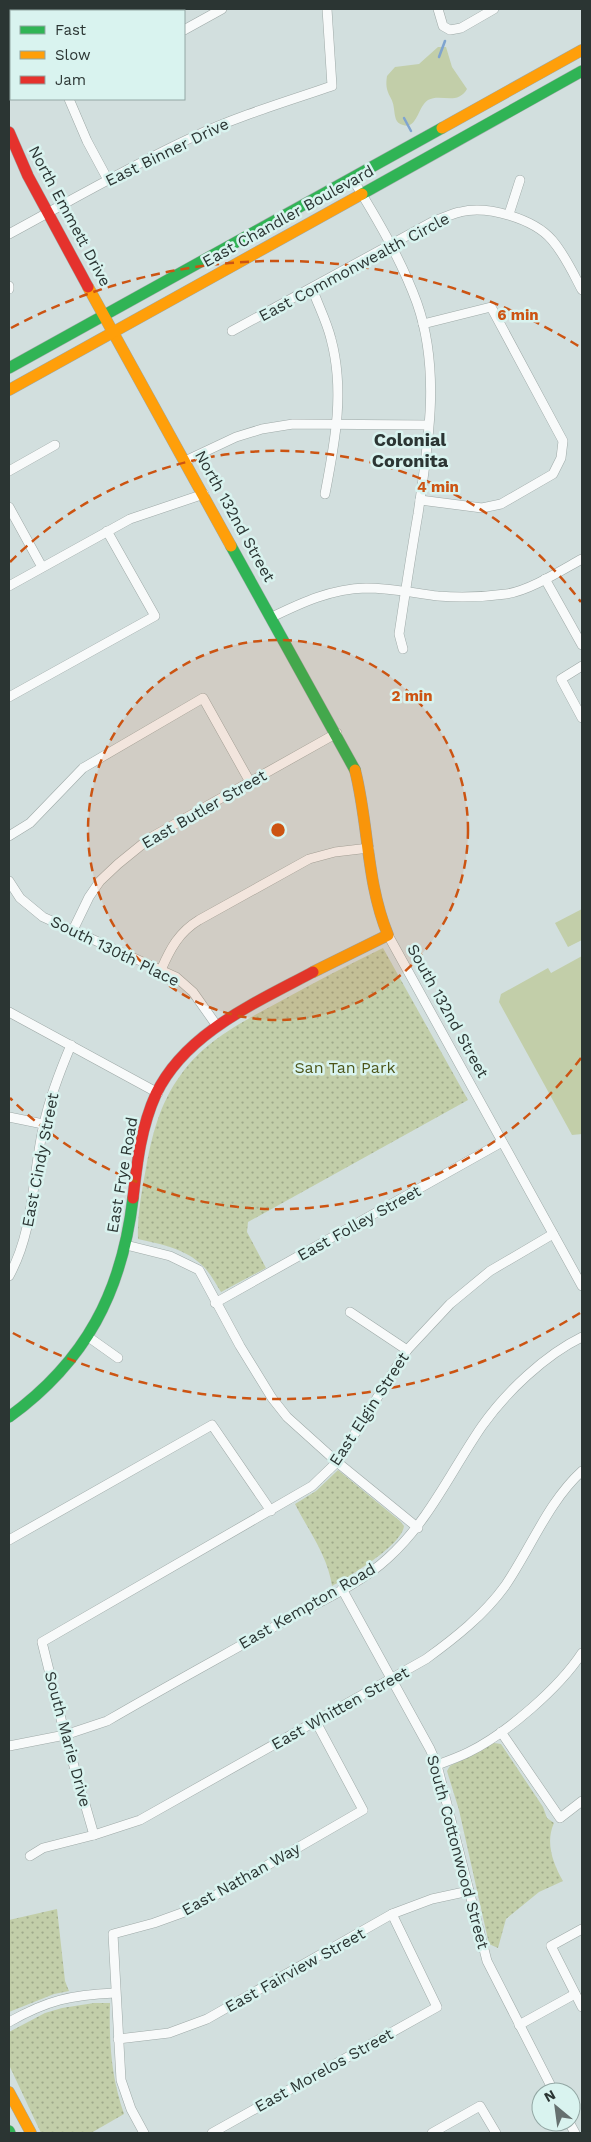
<svg xmlns="http://www.w3.org/2000/svg" width="591" height="2142" font-family="'Work Sans',sans-serif">
<style>
.grass{fill:#c2cea9}
.park{fill:url(#park-dots)}
.lines{fill:none;stroke-linecap:round;stroke-linejoin:round}
.stream{stroke:#7fa4cf;stroke-width:2.5}
.street-casing{stroke:#9ea9a7;stroke-width:10}
.fast-casing{stroke:#9ea9a7;stroke-width:12}
.slow-casing{stroke:#9ea9a7;stroke-width:12}
.jam-casing{stroke:#9ea9a7;stroke-width:12}
.street{stroke:#f8fafa;stroke-width:9}
.fast{stroke:#30b455;stroke-width:11}
.slow{stroke:#ff9f0a;stroke-width:11}
.jam{stroke:#e5322d;stroke-width:11}
.ring{fill:none;stroke:#cc5412;stroke-width:2.5;stroke-dasharray:9 6}
.labels{text-anchor:middle;dominant-baseline:central;stroke-width:5;stroke-linejoin:round;paint-order:stroke}
.street-label{font-size:16px;fill:#2b3533;stroke:#d9f3ef}
.park-label{font-size:16px;fill:#4c551a;stroke:#d9f3ef}
.neighbourhood-label{font-size:18px;font-weight:bold;fill:#2b3533;stroke:#d9f3ef}
.centre{fill:#cc5412;stroke:#d9f3ef;stroke-width:2.5}
.ring-label{font-size:15px;text-anchor:middle;font-weight:bold;fill:#cc5412;stroke:#d9f3ef;stroke-width:5;stroke-linejoin:round;paint-order:stroke}
</style>
<defs>
<pattern id="park-dots" width="8" height="8" patternUnits="userSpaceOnUse" patternTransform="scale(1.25)"><rect width="8" height="8" fill="#c2cea9"/><path d="M2 2h.1M6 6h.1" fill="none" stroke="#9ea88a" stroke-width="1.8" stroke-linecap="round"/></pattern>
</defs>
<rect width="100%" height="100%" fill="#d2dfde"/>
<!-- grass -->
<g class="grass">
<path d="M 438,47 L 446,47 L 452,67 L 467,89 C 457,106 441,93 428,100 C 418,106 417,130 403,125 C 395,123 395,116 394,109 C 393,95 384,95 387,76 L 395,67 L 419,64 Z"/>
<path d="M 582,909 L 582,940 L 568,947 L 555,923 Z"/>
<path d="M 582,956 L 582,1134 L 572,1135 L 499,1002 L 501,994 L 548,968 L 551,973 Z"/>
</g>
<!-- park -->
<g class="park">
<path d="M 383,948 L 468,1100 L 248,1222 L 247,1232 L 266,1268 L 221,1292 C 216,1284 210,1273 203,1266 C 186,1249 161,1244 138,1239 C 137,1216 142,1190 146,1168 C 152,1135 160,1103 180,1076 C 204,1041 242,1022 279,1002 C 313,983 348,965 383,948 Z"/>
<path d="M 338,1470 L 400,1521 L 404,1526 C 402,1545 349,1577 332,1586 C 328,1556 308,1530 295,1504 L 316,1491 Z"/>
<path d="M 494,1743 L 501,1744 L 543,1807 L 547,1818 L 554,1823 C 545,1842 553,1864 563,1881 L 539,1892 L 506,1919 L 498,1948 L 489,1944 L 459,1810 L 447,1771 L 450,1766 Z"/>
<path d="M 57,1909 L 65,1981 L 69,1991 L 54,1994 L 9,2012 L 9,1920 Z"/>
<path d="M 94,2003 L 110,2003 C 109,2043 111,2076 124,2114 L 91,2133 L 41,2133 L 9,2065 L 9,2032 L 45,2013 L 62,2008 Z"/>
</g>
<g class="lines">
<!-- stream -->
<g class="stream">
<path d="M 439,57 L 445,41"/>
<path d="M 404,118 L 411,131"/>
</g>
<!-- street casing -->
<g class="street-casing">
<g id="street">
<path d="M 49,9 L 49,11"/>
<path d="M 167,9 L 168,11"/>
<path d="M 438,9 L 443,26 L 450,30 L 461,28 L 494,9"/>
<path d="M 184,30 L 222,9"/>
<path d="M 69,99 L 87,141 L 108,180"/>
<path d="M 352,178 C 376,217 401,259 417,303 C 441,371 428,445 418,514 C 411,554 405,594 399,634 L 403,649"/>
<path d="M 509,214 L 520,180"/>
<path d="M 9,234 C 70,201 130,166 193,137 C 238,116 285,102 332,86 L 327,9"/>
<path d="M 9,286 L 9,289"/>
<path d="M 312,288 C 318,305 327,322 331,339 C 345,391 335,442 325,494"/>
<path d="M 232,331 L 434,221 C 443,218 451,214 460,212 C 488,205 534,219 552,240 C 565,255 573,273 582,290"/>
<path d="M 185,461 L 236,437 L 262,429 L 293,424 L 428,425"/>
<path d="M 9,471 L 55,445"/>
<path d="M 420,500 L 482,508 L 501,504 L 553,474 L 561,458 L 563,441 L 491,307 L 423,324"/>
<path d="M 9,507 L 42,567"/>
<path d="M 545,579 L 582,645"/>
<path d="M 9,586 L 130,519 L 204,494"/>
<path d="M 272,617 C 303,602 331,589 366,588 C 390,588 414,593 438,596 C 461,598 484,597 506,594 C 529,591 562,570 582,559"/>
<path d="M 582,666 L 561,679 L 582,718"/>
<path d="M 9,697 L 155,616 L 107,531"/>
<path d="M 9,836 L 30,823 L 83,768 L 203,698 L 250,782"/>
<path d="M 9,881 L 20,898 L 43,917 L 176,977 L 193,992 L 217,1026"/>
<path d="M 73,930 L 89,897 L 100,881 L 118,864 L 150,838 L 337,733"/>
<path d="M 388,935 L 582,1286"/>
<path d="M 161,970 C 170,949 179,932 199,920 L 309,859 L 335,852 L 369,848"/>
<path d="M 9,1012 L 158,1093"/>
<path d="M 9,1117 L 43,1124"/>
<path d="M 126,1245 L 170,1256 L 199,1270 L 240,1346 L 272,1398 L 287,1417 L 337,1462 L 418,1528"/>
<path d="M 9,1276 C 35,1229 32,1175 44,1124 C 50,1096 60,1071 71,1045"/>
<path d="M 215,1303 L 502,1142"/>
<path d="M 350,1312 L 407,1350"/>
<path d="M 87,1336 L 118,1358"/>
<path d="M 9,1540 L 212,1425 L 271,1511"/>
<path d="M 342,1589 L 430,1749 L 437,1765 L 487,1961 L 554,2092"/>
<path d="M 501,1732 L 560,1818 L 582,1801"/>
<path d="M 9,1746 L 65,1735 L 107,1721 C 167,1686 228,1653 288,1619 C 321,1601 360,1584 388,1558 C 429,1521 451,1471 482,1426 C 506,1392 545,1355 582,1337"/>
<path d="M 437,1765 C 448,1761 459,1757 469,1752 C 507,1733 559,1688 582,1653"/>
<path d="M 94,1835 L 65,1735 L 42,1642 L 312,1486 L 337,1462 L 407,1350 L 450,1304 L 490,1271 L 553,1234"/>
<path d="M 30,1856 L 43,1848 L 94,1835 L 140,1820 L 426,1659 C 455,1638 484,1615 505,1586 C 531,1548 548,1502 582,1471"/>
<path d="M 582,1929 L 551,1946 L 582,2007"/>
<path d="M 9,2022 C 48,2000 71,1995 115,1993"/>
<path d="M 519,2025 L 575,1994"/>
<path d="M 118,2039 L 169,2033 L 207,2019 L 392,1914 L 432,1899 L 469,1891"/>
<path d="M 569,2122 L 575,2133"/>
<path d="M 144,2133 L 131,2109 L 121,2080 L 113,1934 L 154,1923 L 190,1910 L 363,1810 L 316,1722"/>
<path d="M 212,2133 L 437,2007 L 392,1914"/>
<path d="M 432,2133 L 480,2106 L 496,2133"/>
</g>
</g>
<!-- fast casing -->
<g class="fast-casing">
<g id="fast">
<path d="M 362,194 L 582,71"/>
<path d="M 9,368 L 442,128"/>
<path d="M 231,546 L 355,770"/>
<path d="M 9,1417 C 86,1361 122,1292 133,1198"/>
<path d="M 9,2131 L 10,2133"/>
</g>
</g>
<!-- slow casing -->
<g class="slow-casing">
<g id="slow">
<path d="M 442,128 L 582,50"/>
<path d="M 88,287 L 231,546"/>
<path d="M 9,390 L 362,194"/>
<path d="M 313,972 L 388,935 C 366,882 369,825 355,770"/>
<path d="M 9,2092 L 31,2133"/>
</g>
</g>
<!-- jam casing -->
<g class="jam-casing">
<g id="jam">
<path d="M 9,132 L 28,176 L 88,287"/>
<path d="M 133,1198 C 137,1163 141,1127 156,1094 C 185,1033 257,1002 313,972"/>
</g>
</g>
<!-- street -->
<use href="#street" class="street"/>
<!-- fast -->
<use href="#fast" class="fast"/>
<!-- slow -->
<use href="#slow" class="slow"/>
<!-- jam -->
<use href="#jam" class="jam"/>
</g>
<!-- distance rings -->
<circle cx="278" cy="830" r="190" fill="#cc5412" fill-opacity=".12"/>
<g class="ring">
<circle cx="278" cy="830" r="190"/>
<path d="M581 1058A379 379 0 0 1 10 1098M10 562A379 379 0 0 1 581 602"/>
<path d="M580 1313A569 569 0 0 1 11 1332M11 328A569 569 0 0 1 580 347"/>
</g>
<g class="labels">
<!-- street labels -->
<g class="street-label">
<text transform="translate(167 152) rotate(-26)">East Binner Drive</text>
<text transform="translate(70 216) rotate(62)">North Emmett Drive</text>
<text transform="translate(288 216) rotate(-29)">East Chandler Boulevard</text>
<text transform="translate(354 267) rotate(-28)">East Commonwealth Circle</text>
<text transform="translate(235 516) rotate(61)">North 132nd Street</text>
<text transform="translate(204 809) rotate(-30)">East Butler Street</text>
<text transform="translate(115 951) rotate(26)">South 130th Place</text>
<text transform="translate(448 1011) rotate(61)">South 132nd Street</text>
<text transform="translate(40 1160) rotate(-79)">East Cindy Street</text>
<text transform="translate(122 1175) rotate(-80)">East Frye Road</text>
<text transform="translate(359 1223) rotate(-29)">East Folley Street</text>
<text transform="translate(369 1409) rotate(-57)">East Elgin Street</text>
<text transform="translate(307 1606) rotate(-30)">East Kempton Road</text>
<text transform="translate(340 1708) rotate(-29)">East Whitten Street</text>
<text transform="translate(68 1739) rotate(75)">South Marie Drive</text>
<text transform="translate(458 1852) rotate(75)">South Cottonwood Street</text>
<text transform="translate(241 1879) rotate(-29)">East Nathan Way</text>
<text transform="translate(295 1970) rotate(-29)">East Fairview Street</text>
<text transform="translate(324 2070) rotate(-29)">East Morelos Street</text>
</g>
<!-- park labels -->
<g class="park-label">
<text x="345" y="1067">San Tan Park</text>
</g>
<!-- neighbourhood labels -->
<g class="neighbourhood-label">
<text x="410" y="439">Colonial<tspan x="410" dy="21">Coronita</tspan></text>
</g>
</g>
<circle cx="278" cy="830" r="8" class="centre"/>
<g class="ring-label">
<text x="518" y="320">6 min</text>
<text x="438" y="492">4 min</text>
<text x="412" y="701">2 min</text>
</g>
<!-- border -->
<rect width="591" height="2142" fill="none" stroke="#2b3533" stroke-width="20"/>
<!-- legend -->
<rect x="10" y="10" width="175" height="90" fill="#d9f3ef" stroke="#93a7a4"/>
<rect x="20" y="26" width="25" height="8" fill="#30b455" stroke="#93a7a4"/>
<text x="55" y="35" font-size="15" fill="#2b3533">Fast</text>
<rect x="20" y="51" width="25" height="8" fill="#ff9f0a" stroke="#93a7a4"/>
<text x="55" y="60" font-size="15" fill="#2b3533">Slow</text>
<rect x="20" y="76" width="25" height="8" fill="#e5322d" stroke="#93a7a4"/>
<text x="55" y="85" font-size="15" fill="#2b3533">Jam</text>
<!-- north arrow -->
<g transform="translate(556 2107) rotate(331)"><circle r="24" fill="#d9f3ef" stroke="#93a7a4"/>
<path d="M0-4L9 19L0 12L-9 19Z" fill="#65706f"/>
<text y="-8" font-size="14" font-weight="bold" text-anchor="middle" fill="#2b3533">N</text>
</g>
</svg>
